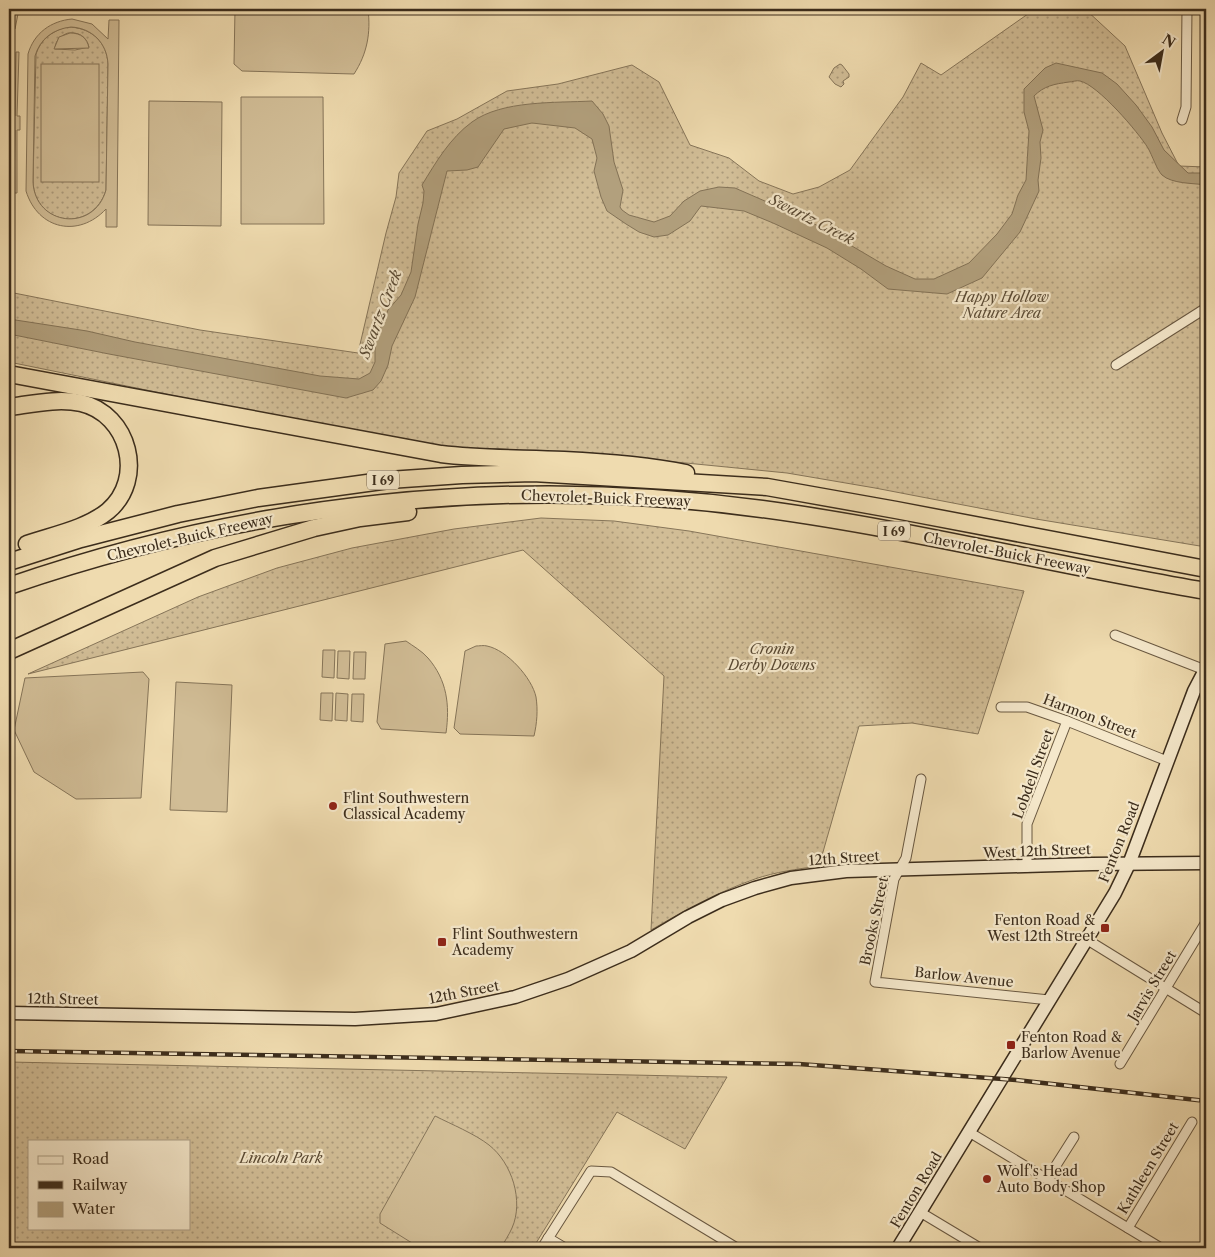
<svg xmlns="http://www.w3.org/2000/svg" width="1215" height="1257" font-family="'Libre Caslon Text',serif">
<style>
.grass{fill:url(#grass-dots);stroke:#867559;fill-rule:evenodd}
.garden{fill:#d1bd96;stroke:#867559;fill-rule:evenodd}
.water{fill:#b2a07d;stroke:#837256}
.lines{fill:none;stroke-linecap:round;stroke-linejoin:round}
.street-casing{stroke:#695841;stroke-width:11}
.secondary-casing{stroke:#3c2d1c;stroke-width:15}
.highway-casing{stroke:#3c2d1c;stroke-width:19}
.street{stroke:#f5e8cb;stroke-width:9}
.secondary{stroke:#f5e8cb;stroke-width:12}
.highway{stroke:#efdbaf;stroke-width:16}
.rail-casing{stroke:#3c2d1c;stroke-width:4.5}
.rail{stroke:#f5e8cb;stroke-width:2.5;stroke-dasharray:8;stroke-linecap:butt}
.poi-dot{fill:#8f2418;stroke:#f5e8cb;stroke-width:2}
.labels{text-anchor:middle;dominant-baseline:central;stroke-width:4.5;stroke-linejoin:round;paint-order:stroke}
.shield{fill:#f5e8cb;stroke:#746550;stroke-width:1}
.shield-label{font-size:12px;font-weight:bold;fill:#3c2d1c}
.park-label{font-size:14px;font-style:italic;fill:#5a4a34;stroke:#f5e8cb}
.street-label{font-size:14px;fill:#3c2d1c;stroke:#f5e8cb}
.poi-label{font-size:14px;fill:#3c2d1c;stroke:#f5e8cb;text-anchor:start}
.water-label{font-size:15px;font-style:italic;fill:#5a4a34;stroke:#f5e8cb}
</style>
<defs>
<pattern id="grass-dots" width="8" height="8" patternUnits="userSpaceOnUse" patternTransform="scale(1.25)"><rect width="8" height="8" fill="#d1bd96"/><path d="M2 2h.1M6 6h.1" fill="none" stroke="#ab9a7a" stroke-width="1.8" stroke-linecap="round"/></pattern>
</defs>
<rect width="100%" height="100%" fill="#efdbaf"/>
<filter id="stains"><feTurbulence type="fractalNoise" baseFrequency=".004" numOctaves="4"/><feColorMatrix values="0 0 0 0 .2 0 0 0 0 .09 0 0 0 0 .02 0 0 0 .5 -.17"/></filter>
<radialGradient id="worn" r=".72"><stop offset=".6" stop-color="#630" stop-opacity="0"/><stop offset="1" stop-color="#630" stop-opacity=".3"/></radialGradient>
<!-- grass -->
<g class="grass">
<path d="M 1035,9 L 1085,9 L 1125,46 L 1162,133 L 1179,166 L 1206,167 L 1206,547 L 1036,519 L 875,488 L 787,473 L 605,455 L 441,448 L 210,403 L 9,362 L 9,292 L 200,330 L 358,353 L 386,233 L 396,197 L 399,173 L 427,131 L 457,119 L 507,91 L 558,84 L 632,65 L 659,82 L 690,145 L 729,158 L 759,181 L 793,194 L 819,187 L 850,170 L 903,97 L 921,63 L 941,75 Z"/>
<path d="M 67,27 C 90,27 107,41 108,64 L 106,190 C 93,233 35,226 33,182 L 36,54 C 41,39 52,31 67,27 ZM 68,33 C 79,32 86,36 89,47 L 75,50 L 55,49 C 55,41 60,36 68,33 Z"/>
<path d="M 840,64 L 842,65 L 849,74 L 849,77 L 843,81 L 844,84 L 841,87 L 835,84 L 829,77 L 834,68 Z"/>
<path d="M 541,518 L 614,521 L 689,531 L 1024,591 L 978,734 L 912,723 L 859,726 L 819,866 C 798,869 775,872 755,879 C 718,892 685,910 651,930 L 664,676 L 523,550 L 28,674 L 198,597 L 277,568 L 352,548 L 454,529 Z"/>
<path d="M 9,1062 L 727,1077 L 685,1149 L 617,1112 L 533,1248 L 9,1248 ZM 29,1141 L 189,1141 L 189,1228 L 29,1228 Z"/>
</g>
<!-- garden -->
<g class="garden">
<path d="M 9,9 L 19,9 L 15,29 L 9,28 Z"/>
<path d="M 235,9 L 368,9 C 371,33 367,54 354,74 L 242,71 L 234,64 Z"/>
<path d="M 72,19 L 92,24 L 108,39 L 109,20 L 119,20 L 117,227 L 106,227 L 106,209 C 79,238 38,230 26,191 L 28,54 C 34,33 51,21 72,19 ZM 71,27 C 92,28 107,43 108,64 L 106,190 C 94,233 35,226 33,182 L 35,56 C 40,39 53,29 71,27 Z"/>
<path d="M 70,33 C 81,33 87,38 89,48 L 54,49 L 59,37 Z"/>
<path d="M 16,52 L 19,52 L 17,116 L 20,116 L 20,130 L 17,130 L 17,193 L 14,193 L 15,130 L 12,130 L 13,116 L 15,116 Z"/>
<rect x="41" y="64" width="58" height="118"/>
<path d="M 241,97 L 323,97 L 324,224 L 241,224 Z"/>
<path d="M 149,101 L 222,102 L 221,226 L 148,225 Z"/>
<path d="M 406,641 C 413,646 422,651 428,658 C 447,680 450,705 446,733 L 381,729 L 377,722 L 385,644 Z"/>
<path d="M 476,646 C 479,646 484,645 487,646 C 507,650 532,678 536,697 C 538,710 537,723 534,736 L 460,734 L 454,728 L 465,651 Z"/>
<path d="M 323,650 L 335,650 L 334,678 L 322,677 Z"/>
<path d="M 338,651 L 350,651 L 349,679 L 337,678 Z"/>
<path d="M 354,652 L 366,652 L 365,679 L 353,679 Z"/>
<path d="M 143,672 L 149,679 L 141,798 L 76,799 L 34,772 L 14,730 L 25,678 Z"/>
<path d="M 176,682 L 232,685 L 227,812 L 170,810 Z"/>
<path d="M 321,693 L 333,693 L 332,721 L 320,720 Z"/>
<path d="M 336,693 L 348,694 L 347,721 L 335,720 Z"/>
<path d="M 352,694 L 364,694 L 363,722 L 351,721 Z"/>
<path d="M 435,1116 C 451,1124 475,1134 489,1145 C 512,1163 524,1201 512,1228 C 509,1235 504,1242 501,1248 L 420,1248 L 380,1223 L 380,1214 Z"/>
</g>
<!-- water -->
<path class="water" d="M 1056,63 L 1102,73 L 1117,84 L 1136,105 L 1152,127 L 1164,150 L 1188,173 L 1206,173 L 1206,185 C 1193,183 1172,184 1162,175 C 1157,170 1152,155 1148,148 C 1138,132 1098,85 1080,81 C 1077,80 1072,82 1069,82 C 1054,84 1044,86 1034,96 L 1043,130 L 1040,142 L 1041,158 L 1038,180 L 1039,191 L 1020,232 L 982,278 L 947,294 L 888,289 L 861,269 L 827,248 L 773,223 L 744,211 L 701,206 L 690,221 L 668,235 L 654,237 L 639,232 L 626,224 L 607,211 L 601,197 L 594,171 L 597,158 L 592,139 L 575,128 L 532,123 L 504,129 L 478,167 L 467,170 L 447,171 L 415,297 L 392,346 L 388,365 L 381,381 L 373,390 L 346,398 L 109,354 L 9,334 L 9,319 L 87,331 L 135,342 L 320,376 L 359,379 L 370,373 L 375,362 L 375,336 L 381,327 L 388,310 L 401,295 L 411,272 L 418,224 L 423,203 L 424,191 L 422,185 C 436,162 450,138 472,122 C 502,100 556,103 592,101 L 603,114 L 609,126 L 614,162 L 623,190 L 620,207 L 622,210 L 629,215 L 654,222 L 670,216 L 684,201 L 700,191 L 719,187 L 735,188 L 806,219 L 886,266 L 915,279 L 934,279 L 969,263 L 997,234 L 1012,214 L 1018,195 L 1026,180 L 1029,131 L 1024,112 L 1024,89 L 1045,68 Z"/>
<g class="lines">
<!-- street casing -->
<g class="street-casing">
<g id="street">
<path d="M 1182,120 L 1186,107 L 1187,9"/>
<path d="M 1116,365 L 1206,308"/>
<path d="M 1115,635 L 1205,670"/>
<path d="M 1001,707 L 1027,707 L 1067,721 L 1167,761"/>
<path d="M 921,779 L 906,858 L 894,879 L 875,982 L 1049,1000"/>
<path d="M 1027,867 L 1027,824 L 1067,721"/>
<path d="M 1086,939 L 1206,1013"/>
<path d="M 1120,1064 L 1206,922"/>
<path d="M 969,1132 L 1161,1248"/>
<path d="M 1048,1178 L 1074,1137"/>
<path d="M 920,1212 L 980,1248"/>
<path d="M 1128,1228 L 1192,1122"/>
<path d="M 548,1238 L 565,1248"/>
<path d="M 542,1248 L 591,1171 L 611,1172 L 737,1248"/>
</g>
</g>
<!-- secondary casing -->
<g class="secondary-casing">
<g id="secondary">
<path d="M 9,1013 L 355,1019 L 436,1014 L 515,997 L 568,979 L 631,951 L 688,917 L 722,900 L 755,888 L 791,878 L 846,871 L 1092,864 L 1206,863"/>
<path d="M 898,1248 L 1115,893 L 1129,864 L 1194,691 L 1206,668"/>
</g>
</g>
<!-- highway casing -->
<g class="highway-casing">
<g id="highway">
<path d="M 9,374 L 441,454 C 482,459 523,458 564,460 C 605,462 645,465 686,473"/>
<path d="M 9,407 C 32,404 58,398 81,403 C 129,414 146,479 108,511 C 86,529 53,535 27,544"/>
<path d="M 9,562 L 81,539 L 178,514 L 258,498 L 389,480 L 462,475 L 533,473 L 767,487 L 896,510 L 1206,569"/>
<path d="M 9,586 C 249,503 509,474 762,509 C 911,529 1058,566 1206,591"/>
<path d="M 9,651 L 215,558 L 314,528 L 360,518 L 408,512"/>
</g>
</g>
<!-- street -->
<use href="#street" class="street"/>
<!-- secondary -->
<use href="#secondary" class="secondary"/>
<!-- highway -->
<use href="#highway" class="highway"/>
<!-- rail casing -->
<g class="rail-casing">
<path id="rail" d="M 9,1051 L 799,1064 L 1016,1080 L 1206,1101"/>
</g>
<!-- rail -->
<use href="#rail" class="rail"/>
</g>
<!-- markers -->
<g class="poi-dot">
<circle cx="333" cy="806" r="5"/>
<rect x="1100" y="923" width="10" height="10" rx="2.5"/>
<rect x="437" y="937" width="10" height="10" rx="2.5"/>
<rect x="1006" y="1040" width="10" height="10" rx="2.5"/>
<circle cx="987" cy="1179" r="5"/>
</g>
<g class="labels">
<!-- shield labels -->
<g class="shield">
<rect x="367" y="470.5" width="32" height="19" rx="4"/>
<rect x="878" y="521.5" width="32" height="19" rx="4"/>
</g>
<g class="shield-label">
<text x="383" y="480">I 69</text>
<text x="894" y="531">I 69</text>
</g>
<!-- park labels -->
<g class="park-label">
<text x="1002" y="297">Happy Hollow<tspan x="1002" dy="16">Nature Area</tspan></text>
<text x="772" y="649">Cronin<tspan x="772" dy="16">Derby Downs</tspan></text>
<text x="281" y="1158">Lincoln Park</text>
</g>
<!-- street labels -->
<g class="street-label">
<text transform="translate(606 498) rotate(2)">Chevrolet-Buick Freeway</text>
<text transform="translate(190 537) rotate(-13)">Chevrolet-Buick Freeway</text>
<text transform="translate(1007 553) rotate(11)">Chevrolet-Buick Freeway</text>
<text transform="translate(1090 716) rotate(21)">Harmon Street</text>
<text transform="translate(1033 774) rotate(-70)">Lobdell Street</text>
<text transform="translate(1119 842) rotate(-68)">Fenton Road</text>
<text transform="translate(1037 851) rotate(-2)">West 12th Street</text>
<text transform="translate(844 858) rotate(-4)">12th Street</text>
<text transform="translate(874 921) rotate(-78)">Brooks Street</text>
<text transform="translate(964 977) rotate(6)">Barlow Avenue</text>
<text transform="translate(1152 986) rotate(-59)">Jarvis Street</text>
<text transform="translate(464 992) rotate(-11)">12th Street</text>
<text transform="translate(63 999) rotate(1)">12th Street</text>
<text transform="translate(1148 1168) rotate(-59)">Kathleen Street</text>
<text transform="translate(916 1190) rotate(-59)">Fenton Road</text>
</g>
<!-- poi labels -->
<g class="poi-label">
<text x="343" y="798">Flint Southwestern<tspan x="343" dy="16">Classical Academy</tspan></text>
<text x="1095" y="920" text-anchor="end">Fenton Road &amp;<tspan x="1095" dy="16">West 12th Street</tspan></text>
<text x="452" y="934">Flint Southwestern<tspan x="452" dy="16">Academy</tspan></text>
<text x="1021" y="1037">Fenton Road &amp;<tspan x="1021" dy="16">Barlow Avenue</tspan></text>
<text x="997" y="1171">Wolf's Head<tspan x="997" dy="16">Auto Body Shop</tspan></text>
</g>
<!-- water labels -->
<g class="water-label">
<text transform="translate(812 219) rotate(27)">Swartz Creek</text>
<text transform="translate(380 314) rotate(-69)">Swartz Creek</text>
</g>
</g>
<!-- margin -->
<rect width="1215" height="1257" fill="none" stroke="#efdbaf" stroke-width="30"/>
<rect x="10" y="10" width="1195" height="1237" fill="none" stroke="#3c2d1c" stroke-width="2.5"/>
<rect x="15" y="15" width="1185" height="1227" fill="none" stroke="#3c2d1c"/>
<!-- legend -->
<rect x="28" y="1140" width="162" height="90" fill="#f5e8cb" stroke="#ab9d85"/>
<rect x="38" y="1156" width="25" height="8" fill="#f5e8cb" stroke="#ab9d85"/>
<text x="72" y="1164" font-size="15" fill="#3c2d1c">Road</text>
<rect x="38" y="1181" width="25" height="8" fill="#3c2d1c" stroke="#ab9d85"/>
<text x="72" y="1190" font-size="15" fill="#3c2d1c">Railway</text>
<rect x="38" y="1202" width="25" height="15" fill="#b2a07d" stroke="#ab9d85"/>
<text x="72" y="1214" font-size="15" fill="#3c2d1c">Water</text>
<!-- north arrow -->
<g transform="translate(1162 52) rotate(32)" stroke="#f5e8cb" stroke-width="4" paint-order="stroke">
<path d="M0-4L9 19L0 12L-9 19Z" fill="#3c2d1c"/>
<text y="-8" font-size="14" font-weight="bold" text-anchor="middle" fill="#3c2d1c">N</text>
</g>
<rect width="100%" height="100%" filter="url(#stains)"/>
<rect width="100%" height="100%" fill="url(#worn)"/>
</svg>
